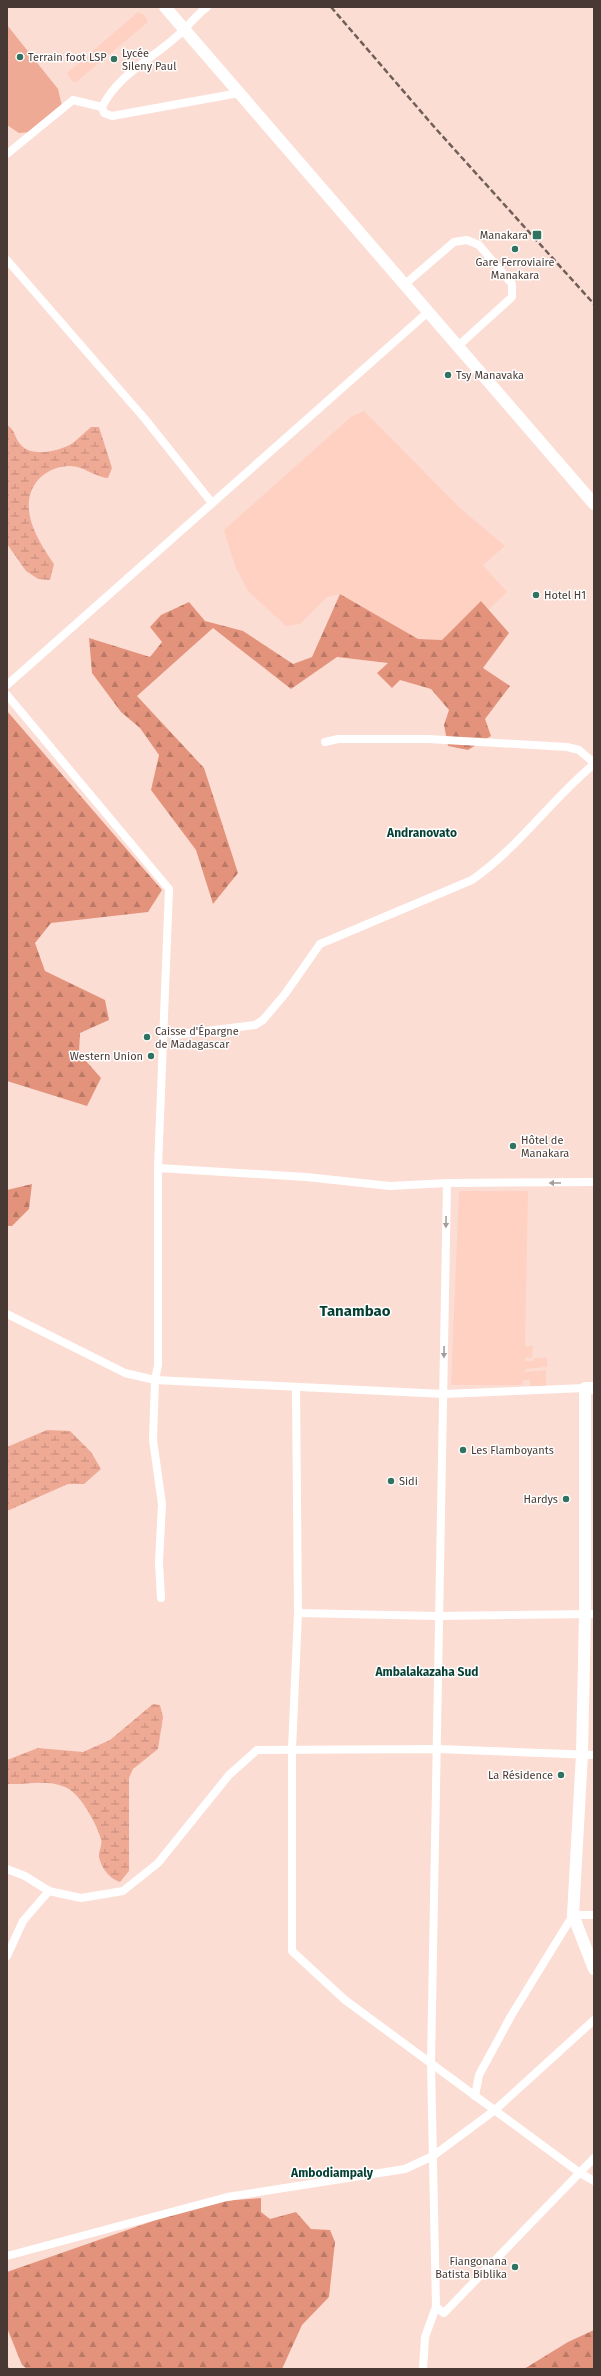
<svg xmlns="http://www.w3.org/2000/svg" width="601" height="2376" font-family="'Fira Sans',sans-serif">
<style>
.built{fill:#fed1c3}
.forest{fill:url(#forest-firs)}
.wetland{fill:url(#wetland-marsh)}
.garden{fill:#efaa96}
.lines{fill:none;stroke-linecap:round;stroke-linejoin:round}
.stream{stroke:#d88871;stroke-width:2.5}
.street{stroke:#fff;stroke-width:8}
.secondary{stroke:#fff;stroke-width:12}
.rail{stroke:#705e58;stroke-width:2.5;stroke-dasharray:6 3;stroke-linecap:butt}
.oneway{fill:#a49c9a}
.poi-dot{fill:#317261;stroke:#fff;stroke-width:1.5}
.labels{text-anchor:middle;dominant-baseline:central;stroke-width:3;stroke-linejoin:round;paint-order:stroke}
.poi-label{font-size:11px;fill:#483934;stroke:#fff;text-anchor:start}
.neighbourhood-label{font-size:12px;font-weight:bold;fill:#043f32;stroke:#fff}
.district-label{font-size:15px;font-weight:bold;fill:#043f32;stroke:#fff}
</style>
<defs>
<pattern id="forest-firs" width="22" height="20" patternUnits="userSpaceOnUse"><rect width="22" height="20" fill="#e3937b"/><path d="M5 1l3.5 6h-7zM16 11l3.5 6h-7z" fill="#ba7966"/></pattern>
<pattern id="wetland-marsh" width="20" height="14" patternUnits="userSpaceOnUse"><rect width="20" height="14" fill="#efaa96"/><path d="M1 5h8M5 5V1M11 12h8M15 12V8" fill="none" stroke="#c48b7b"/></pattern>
</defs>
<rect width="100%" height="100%" fill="#fcddd4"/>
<!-- built -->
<g class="built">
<path d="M 138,12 L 144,15 L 148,22 L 75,83 L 71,80 L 67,73 Z"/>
<path d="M 364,411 L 460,508 L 505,546 L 483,565 L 507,592 L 489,609 L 481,601 L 442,640 L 418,639 L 340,594 L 327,597 L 300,624 L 286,626 L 248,591 L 235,566 L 224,530 L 352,416 Z"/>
<path d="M 459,1191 L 528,1191 L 525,1346 L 533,1346 L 532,1358 L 525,1357 L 525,1361 L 534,1361 L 534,1358 L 547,1358 L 547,1367 L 525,1369 L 525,1372 L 546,1370 L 546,1387 L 530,1386 L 530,1380 L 523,1380 L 523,1385 L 451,1385 Z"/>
</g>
<!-- forest -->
<g class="forest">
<path d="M 340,594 L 418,639 L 442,640 L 481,601 L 509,633 L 483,668 L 510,686 L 485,719 L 491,736 L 468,750 L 448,746 L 444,725 L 449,710 L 431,689 L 400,680 L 392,688 L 377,673 L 388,663 L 337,657 L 291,689 L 213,628 L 137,696 L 204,768 L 238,873 L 213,904 L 196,850 L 151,790 L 159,755 L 140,728 L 121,712 L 92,673 L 89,638 L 150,657 L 162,642 L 150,627 L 161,615 L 189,602 L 205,621 L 243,631 L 293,664 L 312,657 Z"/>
<path d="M 7,711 L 162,890 L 148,912 L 51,923 L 35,943 L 45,971 L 105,1000 L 109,1020 L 80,1033 L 79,1053 L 101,1078 L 87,1106 L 7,1081 Z"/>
<path d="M 32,1184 L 29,1209 L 12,1226 L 7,1226 L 7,1190 Z"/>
<path d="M 261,2198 L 261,2212 L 270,2219 L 296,2212 L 311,2229 L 330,2230 L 335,2242 L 329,2297 L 302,2325 L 282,2369 L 27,2369 L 22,2365 L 7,2328 L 7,2272 L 170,2215 L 222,2201 Z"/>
<path d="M 594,2330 L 594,2369 L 524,2369 L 568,2342 Z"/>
</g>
<!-- wetland -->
<g class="wetland">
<path d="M 7,425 C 16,430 14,438 21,445 C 32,458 60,451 73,443 C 79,438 85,432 91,427 L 99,427 L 112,468 L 108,478 C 94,477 83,465 68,466 C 56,467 46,471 38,480 C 16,506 38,541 54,564 L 50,580 L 38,579 L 26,571 L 7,544 Z"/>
<path d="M 47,1430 L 70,1431 L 91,1452 L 101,1469 L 84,1484 L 68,1484 L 7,1511 L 7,1447 Z"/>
<path d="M 153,1704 L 160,1705 L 163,1717 L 158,1749 L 133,1769 L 129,1778 L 129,1871 L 120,1882 C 110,1879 101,1868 99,1857 C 98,1852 103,1845 101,1839 C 96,1823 81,1794 65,1787 C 46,1779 27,1785 7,1784 L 7,1760 L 38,1748 L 83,1752 L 110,1740 Z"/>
</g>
<!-- garden -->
<path class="garden" d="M 7,25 L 58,89 L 62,106 L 33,132 L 19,133 L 7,125 Z"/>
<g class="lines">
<!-- stream -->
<path class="stream" d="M 7,2367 L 8,2369"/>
<!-- street -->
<g class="street">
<path d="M 207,7 C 195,16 187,28 176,37 C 149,61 119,74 102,107 L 104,113 L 112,116 L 239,93"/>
<path d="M 7,154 L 73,100 L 102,107"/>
<path d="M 7,260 L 145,419 L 212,503"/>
<path d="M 404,285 L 454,242 L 467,240 L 479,245 L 512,284 L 512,297 L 457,347"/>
<path d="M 7,685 L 428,312"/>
<path d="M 7,695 L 169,889 L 158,1168"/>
<path d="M 325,742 L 338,739 L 428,739 L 567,747 L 579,750 L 594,763"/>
<path d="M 164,1031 L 174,1035 L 255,1025 L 263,1020 L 285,994 L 320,944 L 472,880 C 518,848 551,800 594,764"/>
<path d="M 447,1183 L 431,2063 L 436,2307 L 444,2313 L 594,2158"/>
<path d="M 7,1314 L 125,1373 L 155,1380 L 153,1440 L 162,1504 L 159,1563 L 161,1598"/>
<path d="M 296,1388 L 298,1613 L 292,1749 L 292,1951 L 345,2000 L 580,2173 L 594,2181"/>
<path d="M 585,1388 L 444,1394 L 155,1380 L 158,1365 L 158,1168 L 306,1177 L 390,1186 L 447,1183 L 594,1182"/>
<path d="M 298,1613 L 438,1616 L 594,1614"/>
<path d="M 7,1869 L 25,1876 L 49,1891 L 81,1898 L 123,1891 L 158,1863 L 229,1775 L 257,1750 L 438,1749 L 594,1755"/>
<path d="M 7,1956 L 23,1921 L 49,1891"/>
<path d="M 475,2096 L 479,2075 L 511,2016 L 573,1915 L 594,1915"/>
<path d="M 7,2256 L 227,2197 L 405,2169 L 433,2156 L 495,2110 L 594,2020"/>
<path d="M 423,2369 L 425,2337 L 436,2307"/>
</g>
<!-- secondary -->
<g class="secondary">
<path d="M 165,7 L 594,504"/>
<path d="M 594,1388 L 585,1388 L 585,1614 L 582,1754 L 573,1915 L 594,1969"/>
</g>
<!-- rail -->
<path class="rail" d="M 331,7 L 436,129 L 594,304"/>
</g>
<!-- one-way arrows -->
<defs><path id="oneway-solid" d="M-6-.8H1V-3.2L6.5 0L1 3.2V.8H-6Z"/></defs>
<g class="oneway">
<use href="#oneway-solid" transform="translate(555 1183) rotate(180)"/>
<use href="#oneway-solid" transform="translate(446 1222) rotate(91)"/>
<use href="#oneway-solid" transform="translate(444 1352) rotate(91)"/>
</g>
<!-- markers -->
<g class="poi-dot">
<circle cx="20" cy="57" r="4"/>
<circle cx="114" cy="59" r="4"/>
<rect x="532" y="230" width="10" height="10" rx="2"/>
<circle cx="515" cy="249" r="4"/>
<circle cx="448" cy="375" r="4"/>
<circle cx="536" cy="595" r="4"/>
<circle cx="147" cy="1037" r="4"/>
<circle cx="151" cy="1056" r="4"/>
<circle cx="513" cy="1146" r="4"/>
<circle cx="463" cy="1450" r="4"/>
<circle cx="391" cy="1481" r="4"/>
<circle cx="566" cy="1499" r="4"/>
<circle cx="561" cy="1775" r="4"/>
<circle cx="515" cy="2267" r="4"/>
</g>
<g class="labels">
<!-- poi labels -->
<g class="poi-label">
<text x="122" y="53">Lycée<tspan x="122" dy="13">Sileny Paul</tspan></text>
<text x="28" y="57">Terrain foot LSP</text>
<text x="528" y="235" text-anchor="end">Manakara</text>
<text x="515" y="262" text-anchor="middle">Gare Ferroviaire<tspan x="515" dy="13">Manakara</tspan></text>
<text x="456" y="375">Tsy Manavaka</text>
<text x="544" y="595">Hotel H1</text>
<text x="155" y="1031">Caisse d'Épargne<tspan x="155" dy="13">de Madagascar</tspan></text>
<text x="143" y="1056" text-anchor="end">Western Union</text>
<text x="521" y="1140">Hôtel de<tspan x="521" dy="13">Manakara</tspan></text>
<text x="471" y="1450">Les Flamboyants</text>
<text x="399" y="1481">Sidi</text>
<text x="558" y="1499" text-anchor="end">Hardys</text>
<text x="553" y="1775" text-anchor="end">La Résidence</text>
<text x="507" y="2261" text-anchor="end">Fiangonana<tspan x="507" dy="13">Batista Biblika</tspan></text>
</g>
<!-- neighbourhood labels -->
<g class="neighbourhood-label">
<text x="422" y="833">Andranovato</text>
<text x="427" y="1672">Ambalakazaha Sud</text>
<text x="332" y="2173">Ambodiampaly</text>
</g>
<!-- district labels -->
<g class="district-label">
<text x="355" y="1311">Tanambao</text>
</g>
</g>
<!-- border -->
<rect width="601" height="2376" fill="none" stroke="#483934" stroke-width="16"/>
</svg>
